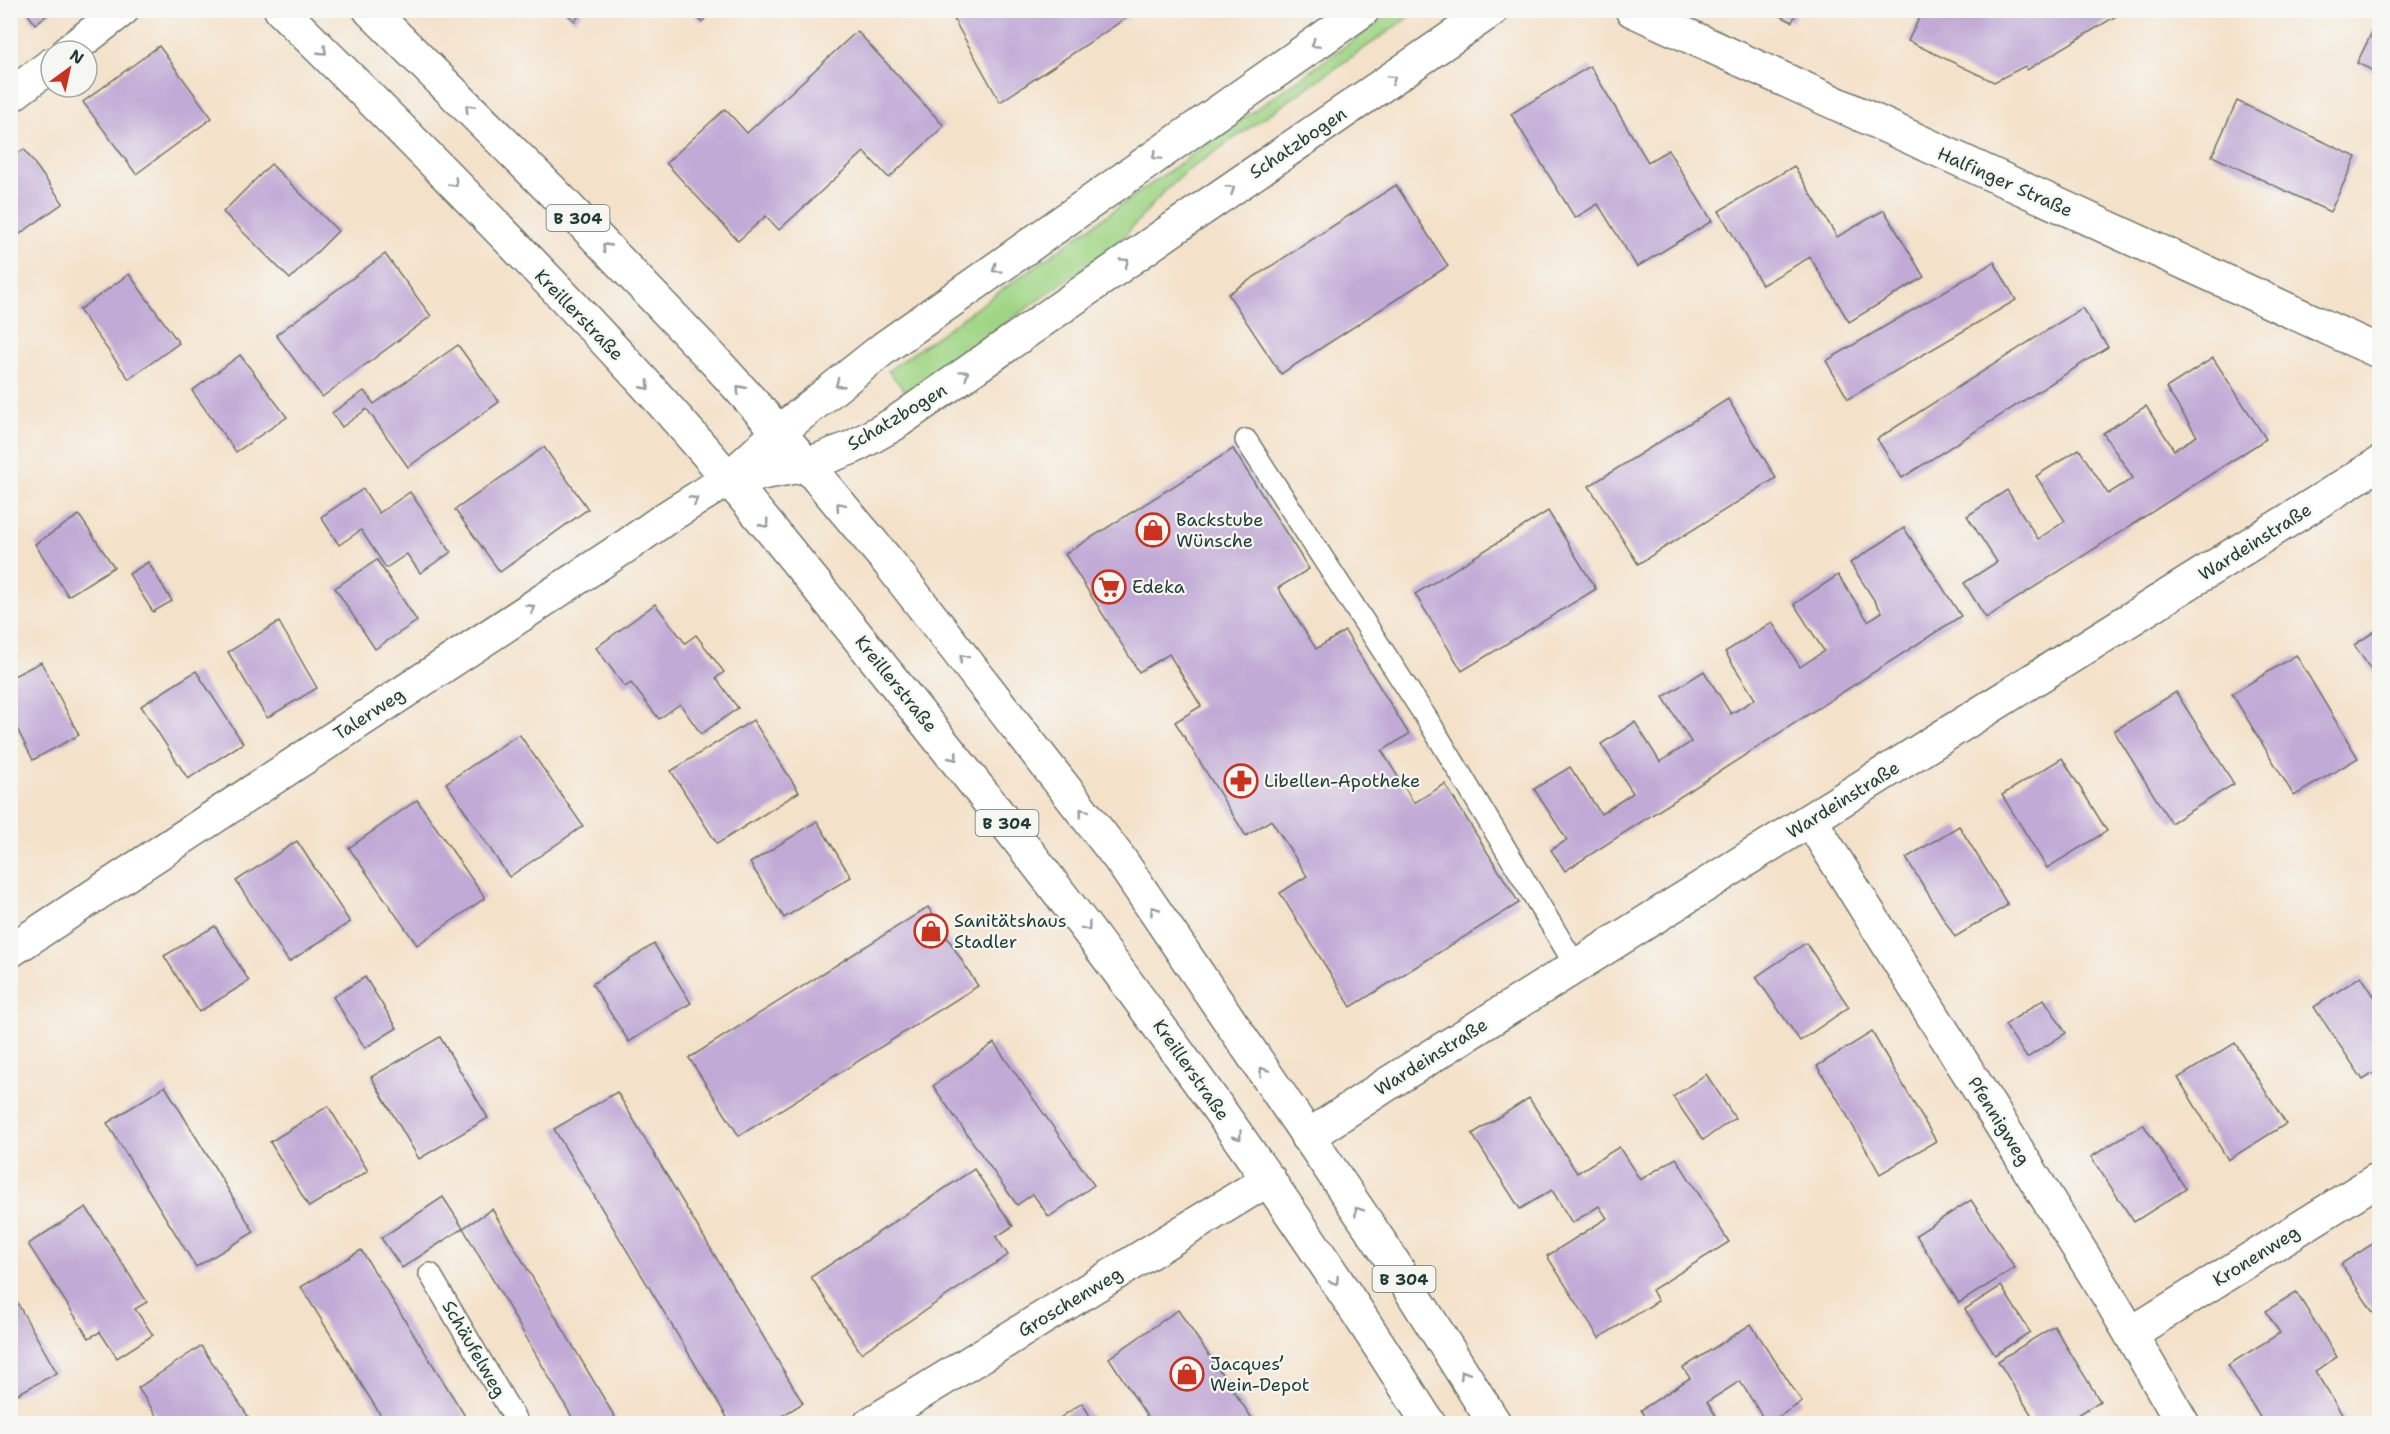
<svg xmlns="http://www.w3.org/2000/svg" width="2390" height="1434" font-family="'Shantell Sans',sans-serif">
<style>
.green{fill:#a0d585;stroke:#60895c;stroke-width:1.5}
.building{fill:#c1aad6}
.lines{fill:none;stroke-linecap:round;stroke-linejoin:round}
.lane-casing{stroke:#6a7668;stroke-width:24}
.street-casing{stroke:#6a7668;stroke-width:36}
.secondary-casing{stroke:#6a7668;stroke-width:36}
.primary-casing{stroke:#6a7668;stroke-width:36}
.lane{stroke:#fff;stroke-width:21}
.street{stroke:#fff;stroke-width:33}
.secondary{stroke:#fff;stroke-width:33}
.primary{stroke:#fff;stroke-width:33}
.oneway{stroke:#8f9e9a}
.labels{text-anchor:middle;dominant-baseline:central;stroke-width:4.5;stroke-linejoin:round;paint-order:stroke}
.shield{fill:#f6f6f2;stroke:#60746d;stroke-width:1.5}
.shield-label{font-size:16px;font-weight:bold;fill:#1f3d34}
.street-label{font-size:18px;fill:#1f3d34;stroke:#f6f6f2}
.poi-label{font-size:18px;fill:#1f3d34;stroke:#f6f6f2;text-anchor:start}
</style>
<rect width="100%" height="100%" fill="#f6f6f2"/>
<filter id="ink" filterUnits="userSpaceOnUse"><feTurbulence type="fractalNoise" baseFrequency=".0167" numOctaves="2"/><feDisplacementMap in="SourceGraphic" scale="12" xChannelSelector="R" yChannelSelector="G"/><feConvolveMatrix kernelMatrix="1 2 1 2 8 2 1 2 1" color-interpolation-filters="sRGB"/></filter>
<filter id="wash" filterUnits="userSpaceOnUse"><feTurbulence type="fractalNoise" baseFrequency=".008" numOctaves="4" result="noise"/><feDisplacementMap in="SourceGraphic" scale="24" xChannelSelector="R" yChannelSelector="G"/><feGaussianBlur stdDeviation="1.35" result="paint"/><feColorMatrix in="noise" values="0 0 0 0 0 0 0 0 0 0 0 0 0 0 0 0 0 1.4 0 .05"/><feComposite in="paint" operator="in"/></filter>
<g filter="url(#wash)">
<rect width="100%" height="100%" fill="#f4e1c9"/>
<!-- green -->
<path class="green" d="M 1396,10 L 1418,11 L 1187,171 L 1164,192 L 1116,245 L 907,393 L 888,371 Z"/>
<g id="blocks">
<!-- building -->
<g class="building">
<path d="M 25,10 L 54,10 L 35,24 Z"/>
<path d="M 562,10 L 584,10 L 575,21 Z"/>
<path d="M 689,10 L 712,10 L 702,22 Z"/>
<path d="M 961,10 L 1130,10 L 1129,16 L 1000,102 L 952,16 Z"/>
<path d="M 1769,10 L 1798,10 L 1792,22 Z"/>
<path d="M 1923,10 L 1948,10 L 1962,17 L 1966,10 L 2126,10 L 2027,70 L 2025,66 L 1994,82 L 1908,41 Z"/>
<path d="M 2377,22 L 2380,24 L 2380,74 L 2357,63 Z"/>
<path d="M 857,31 L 944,126 L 889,178 L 864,152 L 779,230 L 766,216 L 738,241 L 666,163 L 725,109 L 747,133 Z"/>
<path d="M 159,46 L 212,118 L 136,174 L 83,102 Z"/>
<path d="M 1590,66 L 1648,162 L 1668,150 L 1712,221 L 1637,267 L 1598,204 L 1575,218 L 1511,114 Z"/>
<path d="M 2237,101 L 2356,157 L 2330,212 L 2212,156 Z"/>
<path d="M 24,149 L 63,203 L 10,241 L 10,159 Z"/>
<path d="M 271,164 L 338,231 L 290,279 L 223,212 Z"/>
<path d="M 1794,166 L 1837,237 L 1884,210 L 1924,277 L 1849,322 L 1810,257 L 1762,285 L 1719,211 Z"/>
<path d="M 1396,185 L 1448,266 L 1281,374 L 1228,294 Z"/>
<path d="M 385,254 L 431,316 L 322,397 L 276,335 Z"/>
<path d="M 1994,262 L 2016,300 L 1848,399 L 1826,361 Z"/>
<path d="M 129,274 L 179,343 L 129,379 L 79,310 Z"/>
<path d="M 2082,308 L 2108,347 L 1902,478 L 1877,439 Z"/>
<path d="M 458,345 L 499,402 L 408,467 L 367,409 L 342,427 L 332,413 L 364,391 L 374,404 Z"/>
<path d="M 240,355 L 287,417 L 236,452 L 192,391 Z"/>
<path d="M 2213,358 L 2266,439 L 1986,618 L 1964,583 L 1997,562 L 1967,516 L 2007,490 L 2038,539 L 2065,521 L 2036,476 L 2079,449 L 2108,494 L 2133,478 L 2103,433 L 2146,406 L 2174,450 L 2197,436 L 2166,388 Z"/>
<path d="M 1728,399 L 1776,478 L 1638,564 L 1589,486 Z"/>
<path d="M 544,447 L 588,509 L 500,572 L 455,510 Z"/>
<path d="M 1233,449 L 1309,569 L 1278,588 L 1316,649 L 1345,631 L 1409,734 L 1382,751 L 1414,803 L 1445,784 L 1519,903 L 1351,1007 L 1280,893 L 1307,876 L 1271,820 L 1246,836 L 1175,722 L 1201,706 L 1169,654 L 1139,672 L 1065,554 Z"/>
<path d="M 363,489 L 379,513 L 410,492 L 451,552 L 420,573 L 407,554 L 386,568 L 361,530 L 339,545 L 321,517 Z"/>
<path d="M 1548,511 L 1596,589 L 1462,671 L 1415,594 Z"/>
<path d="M 79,515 L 114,567 L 68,596 L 35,544 Z"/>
<path d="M 1904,528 L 1961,616 L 1565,871 L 1551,850 L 1567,840 L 1534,789 L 1570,767 L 1601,814 L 1633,793 L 1601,744 L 1635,722 L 1660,762 L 1691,742 L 1663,697 L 1704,671 L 1731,714 L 1755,699 L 1725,652 L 1772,622 L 1800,667 L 1824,651 L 1794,604 L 1838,575 L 1868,621 L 1882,612 L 1850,563 Z"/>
<path d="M 377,560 L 417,621 L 375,649 L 335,588 Z"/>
<path d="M 148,562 L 172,601 L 153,612 L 129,574 Z"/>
<path d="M 655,604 L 685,643 L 696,635 L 724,672 L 716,678 L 738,708 L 701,734 L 680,704 L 659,719 L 631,683 L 625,687 L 596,648 Z"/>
<path d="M 279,622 L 317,688 L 267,718 L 228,652 Z"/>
<path d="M 2380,628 L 2380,683 L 2354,645 Z"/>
<path d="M 2296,655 L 2358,758 L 2294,796 L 2232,694 Z"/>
<path d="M 41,662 L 79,735 L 33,760 L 16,727 L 10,729 L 10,678 Z"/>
<path d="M 196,671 L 243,743 L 188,779 L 141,706 Z"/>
<path d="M 2176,692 L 2234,784 L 2171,823 L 2114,731 Z"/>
<path d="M 753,720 L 799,792 L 717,844 L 671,771 Z"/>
<path d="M 519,734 L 583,826 L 509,877 L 446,783 Z"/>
<path d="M 2062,758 L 2107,831 L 2047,868 L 2002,795 Z"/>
<path d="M 417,800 L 485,898 L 417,945 L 349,848 Z"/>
<path d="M 817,821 L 851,877 L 784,918 L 750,863 Z"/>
<path d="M 1959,826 L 2008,905 L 1955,937 L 1906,858 Z"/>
<path d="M 297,841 L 350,922 L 289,962 L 236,881 Z"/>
<path d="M 928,907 L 978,986 L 739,1136 L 689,1058 Z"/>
<path d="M 215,926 L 249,981 L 199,1012 L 164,956 Z"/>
<path d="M 1806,943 L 1849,1007 L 1800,1041 L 1756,977 Z"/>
<path d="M 654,944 L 691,1003 L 629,1042 L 592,984 Z"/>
<path d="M 2361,976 L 2380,1005 L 2380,1069 L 2363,1080 L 2314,1007 Z"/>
<path d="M 365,977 L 397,1028 L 365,1048 L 333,997 Z"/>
<path d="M 2044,999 L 2066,1033 L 2027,1058 L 2005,1025 Z"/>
<path d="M 1872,1032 L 1936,1141 L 1880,1174 L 1837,1098 L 1817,1066 Z"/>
<path d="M 440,1037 L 488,1118 L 419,1159 L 371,1077 Z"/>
<path d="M 994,1043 L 1094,1185 L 1049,1217 L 1033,1194 L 1017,1205 L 933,1086 Z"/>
<path d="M 2235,1043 L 2286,1124 L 2228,1160 L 2178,1078 Z"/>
<path d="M 1706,1074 L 1735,1118 L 1703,1140 L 1673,1097 Z"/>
<path d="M 165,1086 L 254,1232 L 196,1267 L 107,1123 Z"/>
<path d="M 617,1092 L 803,1403 L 769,1424 L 731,1424 L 554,1129 Z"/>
<path d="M 1529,1098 L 1577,1173 L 1619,1147 L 1640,1180 L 1676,1158 L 1729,1242 L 1652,1290 L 1658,1301 L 1599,1338 L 1547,1256 L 1607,1218 L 1599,1206 L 1572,1223 L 1552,1190 L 1520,1209 L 1472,1134 Z"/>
<path d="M 328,1106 L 368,1171 L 309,1207 L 270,1142 Z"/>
<path d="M 2143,1124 L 2186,1189 L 2134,1222 L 2091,1157 Z"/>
<path d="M 974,1169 L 1013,1226 L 996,1237 L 1008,1255 L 861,1353 L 811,1277 Z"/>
<path d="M 443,1197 L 463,1228 L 402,1268 L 381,1238 Z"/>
<path d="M 1971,1200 L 2015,1268 L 1959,1303 L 1916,1235 Z"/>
<path d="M 86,1207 L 147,1302 L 135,1309 L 153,1335 L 117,1358 L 100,1332 L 89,1338 L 28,1244 Z"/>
<path d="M 492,1209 L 619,1424 L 576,1424 L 463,1228 Z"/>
<path d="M 2380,1239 L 2380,1323 L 2341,1264 Z"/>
<path d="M 361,1250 L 470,1424 L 386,1424 L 301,1287 Z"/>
<path d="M 2001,1286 L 2030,1332 L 1995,1355 L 1965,1309 Z"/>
<path d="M 10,1290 L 57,1373 L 10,1398 Z"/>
<path d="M 2296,1292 L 2337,1357 L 2315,1371 L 2348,1424 L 2264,1424 L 2228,1365 L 2280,1333 L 2266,1311 Z"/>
<path d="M 1178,1310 L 1256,1424 L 1152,1424 L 1109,1358 Z"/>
<path d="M 1751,1324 L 1802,1402 L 1767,1424 L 1740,1381 L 1707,1402 L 1721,1424 L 1650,1424 L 1641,1410 L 1690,1378 L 1683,1368 Z"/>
<path d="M 2054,1326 L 2100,1401 L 2064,1424 L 2037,1424 L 1998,1361 Z"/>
<path d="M 201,1346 L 248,1416 L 236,1424 L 162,1424 L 138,1388 Z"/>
<path d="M 1082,1403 L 1095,1424 L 1051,1424 Z"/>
</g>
</g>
</g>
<g filter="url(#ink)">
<use href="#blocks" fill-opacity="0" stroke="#6a7668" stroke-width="1.5"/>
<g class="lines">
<!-- lane casing -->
<g class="lane-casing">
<g id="lane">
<path d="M 1246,440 L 1431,725 L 1576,966"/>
<path d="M 430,1274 L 518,1424"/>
</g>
</g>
<!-- street casing -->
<g class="street-casing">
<g id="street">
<path d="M 69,51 L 122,10"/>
<path d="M 10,96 L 51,65"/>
<path d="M 1811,821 L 2109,1297 L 2183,1424"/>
<path d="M 10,951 L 629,544 L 666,518 L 728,479"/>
<path d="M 1307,1137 L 1389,1083 L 2380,463"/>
<path d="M 2132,1333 L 2380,1178"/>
<path d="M 870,1424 L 1269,1179"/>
</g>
</g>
<!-- secondary casing -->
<g class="secondary-casing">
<g id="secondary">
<path d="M 1632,10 L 2380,352"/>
<path d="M 728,479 L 806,465 L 853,447 L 894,424 L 1183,222 L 1492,10"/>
<path d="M 728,479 L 779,432 L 884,348 L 1363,10"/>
</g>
</g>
<!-- primary casing -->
<g class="primary-casing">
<g id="primary">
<path d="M 281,10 C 403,130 524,252 640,378 C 739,486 830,602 921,716 C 1103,943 1275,1177 1429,1424"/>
<path d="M 370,10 L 551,190 L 713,359 L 779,432 L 890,564 L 1119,858 L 1386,1251 L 1495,1424"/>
</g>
</g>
<!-- lane -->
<use href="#lane" class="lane"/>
<!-- street -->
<use href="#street" class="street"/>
<!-- secondary -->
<use href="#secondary" class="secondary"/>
<!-- primary -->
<use href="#primary" class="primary"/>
</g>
<!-- one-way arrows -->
<defs><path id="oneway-chevron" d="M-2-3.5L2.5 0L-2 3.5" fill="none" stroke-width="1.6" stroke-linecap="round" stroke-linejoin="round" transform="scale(1.5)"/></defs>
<g class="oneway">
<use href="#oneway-chevron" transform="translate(1315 44) rotate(145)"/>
<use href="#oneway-chevron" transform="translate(323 51) rotate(44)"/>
<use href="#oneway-chevron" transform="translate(1392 79) rotate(-34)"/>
<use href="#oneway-chevron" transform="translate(469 108) rotate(-135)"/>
<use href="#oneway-chevron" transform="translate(1156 156) rotate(145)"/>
<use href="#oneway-chevron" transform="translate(454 183) rotate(46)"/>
<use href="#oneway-chevron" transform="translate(1231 189) rotate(-34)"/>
<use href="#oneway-chevron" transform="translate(606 247) rotate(-134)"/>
<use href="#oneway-chevron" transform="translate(1125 262) rotate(-35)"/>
<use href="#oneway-chevron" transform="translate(996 269) rotate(145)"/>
<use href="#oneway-chevron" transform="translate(965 374) rotate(-35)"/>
<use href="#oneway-chevron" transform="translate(839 384) rotate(142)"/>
<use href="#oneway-chevron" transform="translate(646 386) rotate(48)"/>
<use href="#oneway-chevron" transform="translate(740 389) rotate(-132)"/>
<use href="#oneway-chevron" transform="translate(694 500) rotate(-32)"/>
<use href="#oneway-chevron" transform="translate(840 506) rotate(-130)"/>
<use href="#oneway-chevron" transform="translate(765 524) rotate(51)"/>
<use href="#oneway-chevron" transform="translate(531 608) rotate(-33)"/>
<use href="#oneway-chevron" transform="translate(963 658) rotate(-128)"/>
<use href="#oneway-chevron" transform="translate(954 757) rotate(51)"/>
<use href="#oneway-chevron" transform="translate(1083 812) rotate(-128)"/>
<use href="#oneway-chevron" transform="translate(1154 910) rotate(-124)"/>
<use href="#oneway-chevron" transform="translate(1087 927) rotate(53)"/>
<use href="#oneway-chevron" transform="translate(1263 1071) rotate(-124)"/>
<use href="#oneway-chevron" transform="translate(1238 1136) rotate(55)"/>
<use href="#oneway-chevron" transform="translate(1358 1211) rotate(-125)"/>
<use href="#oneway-chevron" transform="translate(1335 1281) rotate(57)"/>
<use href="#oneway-chevron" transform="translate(1464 1374) rotate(-122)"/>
</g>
</g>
<!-- icons -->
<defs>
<g id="shop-ring" transform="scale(1.725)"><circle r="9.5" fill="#f6f6f2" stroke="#c8321e" stroke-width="1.5"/><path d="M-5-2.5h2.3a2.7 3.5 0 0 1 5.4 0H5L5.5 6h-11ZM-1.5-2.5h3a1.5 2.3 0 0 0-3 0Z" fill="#c8321e"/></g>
<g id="supermarket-ring" transform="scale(1.725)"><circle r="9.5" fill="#f6f6f2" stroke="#c8321e" stroke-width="1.5"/><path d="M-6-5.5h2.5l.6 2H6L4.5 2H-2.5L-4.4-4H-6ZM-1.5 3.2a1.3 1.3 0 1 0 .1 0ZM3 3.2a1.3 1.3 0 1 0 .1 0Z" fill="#c8321e"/></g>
<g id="pharmacy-ring" transform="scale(1.725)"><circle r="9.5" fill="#f6f6f2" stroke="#c8321e" stroke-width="1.5"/><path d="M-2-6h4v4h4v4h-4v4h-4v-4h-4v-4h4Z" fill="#c8321e"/></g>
</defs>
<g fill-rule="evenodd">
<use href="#shop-ring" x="1153" y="530"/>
<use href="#supermarket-ring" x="1109" y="587"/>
<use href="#pharmacy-ring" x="1241" y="781"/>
<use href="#shop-ring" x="931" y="931"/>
<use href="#shop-ring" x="1187" y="1374"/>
</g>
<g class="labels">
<!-- shield labels -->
<g class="shield">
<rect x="546.5" y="205" width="63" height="26" rx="4.5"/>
<rect x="975.5" y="810" width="63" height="26" rx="4.5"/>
<rect x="1372.5" y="1266" width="63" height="26" rx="4.5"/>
</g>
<g class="shield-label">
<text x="578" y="218">B 304</text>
<text x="1007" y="823">B 304</text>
<text x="1404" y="1279">B 304</text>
</g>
<!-- street labels -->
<g class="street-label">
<text transform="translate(1298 143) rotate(-34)">Schatzbogen</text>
<text transform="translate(2005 182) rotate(24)">Halfinger Straße</text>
<text transform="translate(579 315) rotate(46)">Kreillerstraße</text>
<text transform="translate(897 417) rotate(-31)">Schatzbogen</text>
<text transform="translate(2255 542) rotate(-32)">Wardeinstraße</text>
<text transform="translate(896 684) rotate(51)">Kreillerstraße</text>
<text transform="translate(369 714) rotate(-33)">Talerweg</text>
<text transform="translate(1843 800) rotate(-32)">Wardeinstraße</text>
<text transform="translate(1431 1057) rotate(-32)">Wardeinstraße</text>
<text transform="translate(1191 1070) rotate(55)">Kreillerstraße</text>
<text transform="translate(1999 1121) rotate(58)">Pfennigweg</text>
<text transform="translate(2256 1256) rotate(-32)">Kronenweg</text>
<text transform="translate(1070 1302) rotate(-31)">Groschenweg</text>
<text transform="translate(474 1349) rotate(60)">Schäufelweg</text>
</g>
<!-- poi labels -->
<g class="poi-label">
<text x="1176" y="520">Backstube<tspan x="1176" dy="21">Wünsche</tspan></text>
<text x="1132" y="587">Edeka</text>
<text x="1264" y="781">Libellen-Apotheke</text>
<text x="954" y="921">Sanitätshaus<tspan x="954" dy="21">Stadler</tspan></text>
<text x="1210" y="1364">Jacques’<tspan x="1210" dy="21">Wein-Depot</tspan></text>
</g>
</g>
<!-- margin -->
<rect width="2390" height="1434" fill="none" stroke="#f6f6f2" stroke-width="36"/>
<!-- north arrow -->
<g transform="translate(69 69) rotate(33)"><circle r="28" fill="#f6f6f2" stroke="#a0aca6" stroke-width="1.5"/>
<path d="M0-4.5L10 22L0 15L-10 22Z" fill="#c8321e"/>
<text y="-9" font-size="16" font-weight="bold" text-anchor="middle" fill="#1f3d34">N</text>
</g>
</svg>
